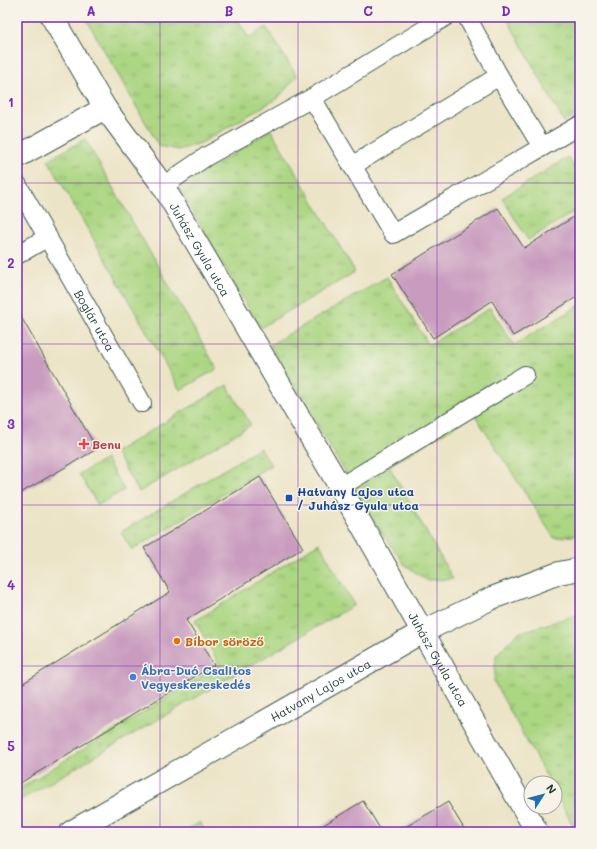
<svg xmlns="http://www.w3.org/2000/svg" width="597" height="849" font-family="Mali,sans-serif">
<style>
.grass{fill:url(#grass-tufts);stroke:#658a5b}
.building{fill:#c99cbf}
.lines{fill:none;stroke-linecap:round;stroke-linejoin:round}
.lane-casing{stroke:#3e564a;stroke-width:20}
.street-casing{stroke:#3e564a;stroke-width:24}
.secondary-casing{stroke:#3e564a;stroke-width:24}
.lane{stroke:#fff;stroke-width:18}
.street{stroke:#fff;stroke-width:22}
.secondary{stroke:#fff;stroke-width:22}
.grid{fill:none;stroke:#7b2cbf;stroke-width:1;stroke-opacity:0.55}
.health-dot{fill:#e0444e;stroke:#f7f3e8;stroke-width:1.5}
.transit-dot{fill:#1a4fb4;stroke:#f7f3e8;stroke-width:1.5}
.food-dot{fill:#e8710a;stroke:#f7f3e8;stroke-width:1.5}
.shop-dot{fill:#3f7fe0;stroke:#f7f3e8;stroke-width:1.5}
.labels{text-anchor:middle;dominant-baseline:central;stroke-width:3;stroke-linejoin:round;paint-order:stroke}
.street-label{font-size:12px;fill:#1f3d34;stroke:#f7f3e8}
.health-label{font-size:12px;font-weight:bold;fill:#be3a42;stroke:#f7f3e8;text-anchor:start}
.transit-label{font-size:12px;font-weight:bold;fill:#164399;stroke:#f7f3e8;text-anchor:start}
.food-label{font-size:12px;font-weight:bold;fill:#c56008;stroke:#f7f3e8;text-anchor:start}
.shop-label{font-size:12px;font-weight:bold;fill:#366cbe;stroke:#f7f3e8;text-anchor:start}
.neatline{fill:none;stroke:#7b2cbf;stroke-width:1.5}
.grid-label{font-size:13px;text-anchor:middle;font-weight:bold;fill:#7b2cbf}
</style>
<defs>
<pattern id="grass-tufts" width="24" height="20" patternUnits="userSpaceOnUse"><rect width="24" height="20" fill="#abd682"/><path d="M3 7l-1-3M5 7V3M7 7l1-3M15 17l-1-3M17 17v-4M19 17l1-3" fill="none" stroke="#8baf6b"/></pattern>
</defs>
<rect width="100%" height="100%" fill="#f7f3e8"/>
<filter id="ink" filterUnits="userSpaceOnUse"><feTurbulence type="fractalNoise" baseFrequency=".025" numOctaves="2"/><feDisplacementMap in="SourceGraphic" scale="8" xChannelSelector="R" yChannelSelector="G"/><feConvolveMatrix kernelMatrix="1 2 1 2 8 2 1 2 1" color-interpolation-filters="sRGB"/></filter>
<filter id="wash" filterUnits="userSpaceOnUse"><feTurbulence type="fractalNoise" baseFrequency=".012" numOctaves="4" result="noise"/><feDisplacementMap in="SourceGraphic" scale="16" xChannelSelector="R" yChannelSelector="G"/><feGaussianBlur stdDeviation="0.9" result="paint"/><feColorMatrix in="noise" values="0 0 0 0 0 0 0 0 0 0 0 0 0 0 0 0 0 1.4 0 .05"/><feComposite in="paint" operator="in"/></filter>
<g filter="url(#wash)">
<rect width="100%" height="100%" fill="#ece4c6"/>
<!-- grass -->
<g class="grass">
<path d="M 85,17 L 236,17 L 249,38 L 266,27 L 297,76 L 278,98 L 201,143 L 178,150 L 159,146 Z"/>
<path d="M 506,17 L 580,17 L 580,113 L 564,122 Z"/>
<path d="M 271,130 L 355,272 L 260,328 L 179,188 Z"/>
<path d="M 85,139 L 217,369 L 180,390 L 48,160 Z"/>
<path d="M 568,157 L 580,176 L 580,208 L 528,240 L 502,198 Z"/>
<path d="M 387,277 L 429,345 L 490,308 L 514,345 L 580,305 L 580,535 L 554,538 L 474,414 L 389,466 L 453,579 L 426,580 L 404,564 L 376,524 L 270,345 Z"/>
<path d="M 227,385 L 251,425 L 139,492 L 115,452 Z"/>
<path d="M 260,448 L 271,465 L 132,550 L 121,532 Z"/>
<path d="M 106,459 L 124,490 L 98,505 L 79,474 Z"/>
<path d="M 319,543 L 354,605 L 17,802 L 17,790 L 220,665 L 195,621 Z"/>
<path d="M 580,614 L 580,832 L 577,832 L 555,793 L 555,783 L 550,783 L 494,682 L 496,655 L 518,633 Z"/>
<path d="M 200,822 L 206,832 L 183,832 Z"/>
</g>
<g id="blocks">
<!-- building -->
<g class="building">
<path d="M 498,208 L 524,248 L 580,213 L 580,295 L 513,336 L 492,301 L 433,338 L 392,274 Z"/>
<path d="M 17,310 L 97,449 L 17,495 Z"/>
<path d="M 260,477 L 303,548 L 186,620 L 214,665 L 17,785 L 17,687 L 170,592 L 144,548 Z"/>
<path d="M 363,801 L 382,832 L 312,832 Z"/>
<path d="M 448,802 L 466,832 L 397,832 Z"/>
</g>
</g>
</g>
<g filter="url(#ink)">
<use href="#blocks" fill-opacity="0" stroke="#3e564a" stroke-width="1"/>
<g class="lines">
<!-- lane casing -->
<g class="lane-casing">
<g id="lane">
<path d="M 312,98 L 393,234 L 542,147 L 499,76 L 467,17"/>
<path d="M 542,147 L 580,125"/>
<path d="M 352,166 L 499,76"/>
<path id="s1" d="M 17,184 L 142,403"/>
<path d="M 163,186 L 207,156 L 312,98 L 445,17"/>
<path d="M 17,255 L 48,237"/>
<path d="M 340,487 L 525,375"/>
</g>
</g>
<!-- street casing -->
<g class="street-casing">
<g id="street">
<path id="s2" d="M 52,17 L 105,108 L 163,186 L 340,487 L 537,832"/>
<path d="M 17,157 L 105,108"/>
</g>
</g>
<!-- secondary casing -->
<g class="secondary-casing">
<g id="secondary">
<path id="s3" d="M 71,832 L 422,632 L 492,598 L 559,573 L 580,569"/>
</g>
</g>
<!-- lane -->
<use href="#lane" class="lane"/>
<!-- street -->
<use href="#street" class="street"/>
<!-- secondary -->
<use href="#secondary" class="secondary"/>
</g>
</g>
<!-- grid -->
<path class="grid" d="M 160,17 L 160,832M 298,17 L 298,832M 437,17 L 437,832M 17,183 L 580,183M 17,344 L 580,344M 17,505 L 580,505M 17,666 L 580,666"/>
<!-- markers -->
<path class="health-dot" d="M82 438h4v4h4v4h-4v4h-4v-4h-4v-4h4z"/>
<rect class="transit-dot" x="285" y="494" width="8" height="8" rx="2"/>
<circle class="food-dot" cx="177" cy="641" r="4"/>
<circle class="shop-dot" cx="133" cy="677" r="4"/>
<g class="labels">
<!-- street labels -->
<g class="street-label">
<text stroke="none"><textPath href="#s2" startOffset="276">Juhász Gyula utca</textPath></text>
<text stroke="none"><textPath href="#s1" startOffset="157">Boglár utca</textPath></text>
<text stroke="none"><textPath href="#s2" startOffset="750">Juhász Gyula utca</textPath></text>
<text stroke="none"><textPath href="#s3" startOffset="287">Hatvany Lajos utca</textPath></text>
</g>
<!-- health labels -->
<g class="health-label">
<text x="92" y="444">Benu</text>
</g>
<!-- transit labels -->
<g class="transit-label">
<text x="297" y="491">Hatvany Lajos utca<tspan x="297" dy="14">/ Juhász Gyula utca</tspan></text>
</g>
<!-- food labels -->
<g class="food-label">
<text x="185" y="641">Bíbor söröző</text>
</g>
<!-- shop labels -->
<g class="shop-label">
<text x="141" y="670">Ábra-Duó Csalitos<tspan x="141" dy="14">Vegyeskereskedés</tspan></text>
</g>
</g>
<!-- margin -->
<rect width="597" height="849" fill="none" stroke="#f7f3e8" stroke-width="44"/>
<!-- north arrow -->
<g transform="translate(543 795) rotate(54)"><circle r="19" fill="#f7f3e8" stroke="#a1aaa0"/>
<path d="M0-3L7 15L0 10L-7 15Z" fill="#1f6fb2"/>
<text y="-6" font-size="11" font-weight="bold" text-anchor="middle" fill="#1f3d34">N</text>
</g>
<rect x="22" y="22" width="553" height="805" class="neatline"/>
<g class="grid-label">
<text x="91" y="16">A</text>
<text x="229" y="16">B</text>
<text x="368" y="16">C</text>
<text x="506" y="16">D</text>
<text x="11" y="107">1</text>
<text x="11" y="268">2</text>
<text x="11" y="429">3</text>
<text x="11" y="590">4</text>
<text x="11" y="751">5</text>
</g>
</svg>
